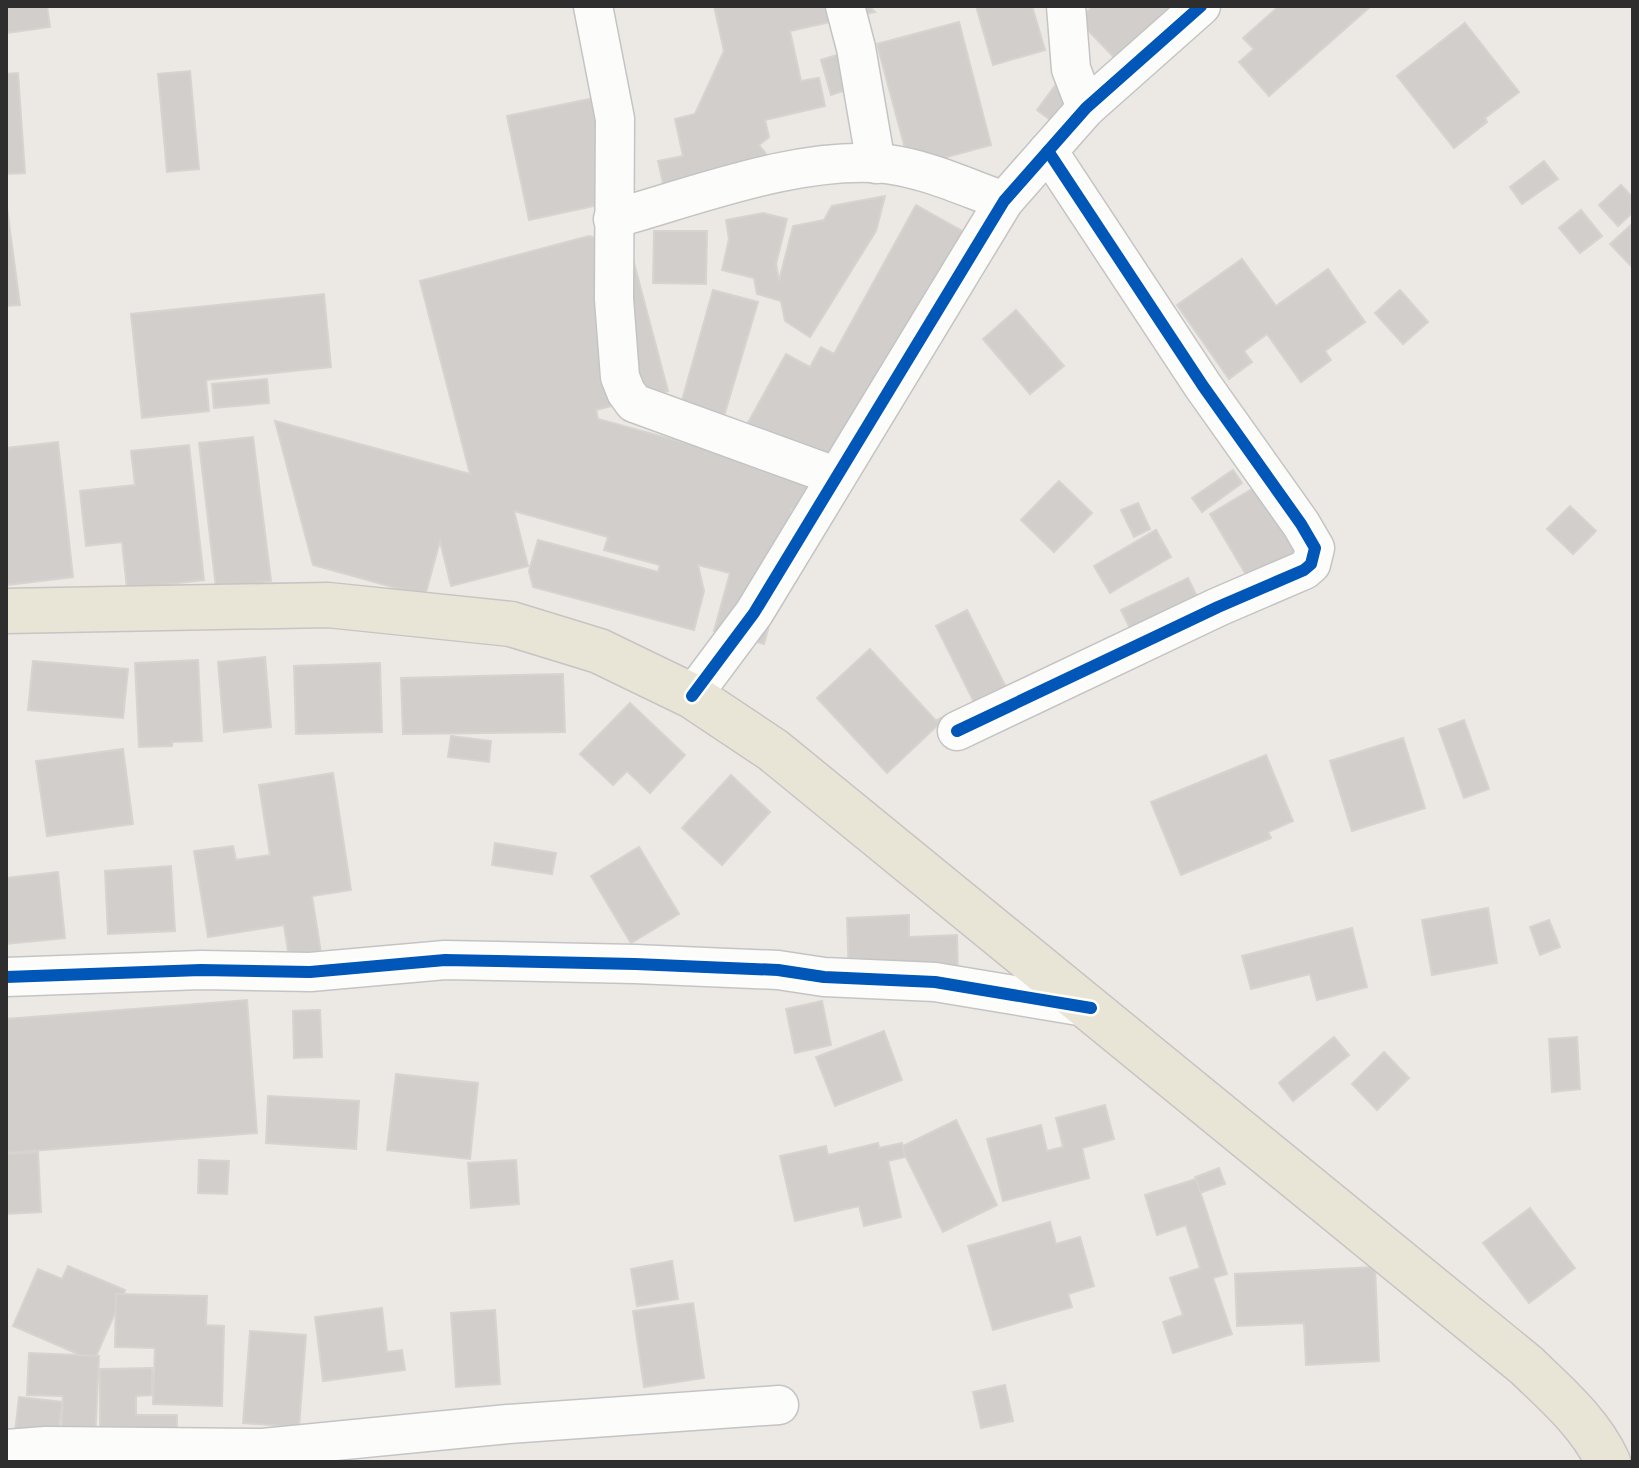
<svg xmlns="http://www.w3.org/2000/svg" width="1639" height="1468" font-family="Lato,sans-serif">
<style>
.building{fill:#d1cecb;stroke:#d7d4d0;stroke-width:2}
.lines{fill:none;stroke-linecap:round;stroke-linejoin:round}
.minor-casing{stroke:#c5c4c5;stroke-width:41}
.major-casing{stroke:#c6c5c4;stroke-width:47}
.minor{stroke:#fcfcfb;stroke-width:38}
.major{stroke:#e8e4d6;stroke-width:44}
.cycleway-casing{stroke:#fff;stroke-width:17}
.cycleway{stroke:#0057b8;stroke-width:12}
</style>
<rect width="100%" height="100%" fill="#ece8e4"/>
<!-- building -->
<g class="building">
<path d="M 6,6 L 47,6 L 50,27 L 6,33 Z"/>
<path d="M 714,6 L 869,6 L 875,12 L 790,31 L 801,81 L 819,78 L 825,106 L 765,120 L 769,137 L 759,145 L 783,175 L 667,201 L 658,161 L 683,156 L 675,119 L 695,114 L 724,51 Z"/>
<path d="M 976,6 L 1032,6 L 1045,50 L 993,65 Z"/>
<path d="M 1093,6 L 1182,6 L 1136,80 L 1078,20 Z"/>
<path d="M 1279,6 L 1371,6 L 1269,96 L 1239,62 L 1254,49 L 1243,38 Z"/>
<path d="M 959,22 L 991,145 L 910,167 L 877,44 Z"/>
<path d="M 1465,23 L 1519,92 L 1485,118 L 1487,122 L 1454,148 L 1397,76 Z"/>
<path d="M 856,49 L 867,83 L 831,95 L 821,60 Z"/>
<path d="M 190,71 L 199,169 L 167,172 L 158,74 Z"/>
<path d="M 18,73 L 25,173 L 6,174 L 6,74 Z"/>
<path d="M 1057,83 L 1092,107 L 1071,135 L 1037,110 Z"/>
<path d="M 604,96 L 626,199 L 529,220 L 507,116 Z"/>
<path d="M 1544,161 L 1558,179 L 1522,204 L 1510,187 Z"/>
<path d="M 1621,185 L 1633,198 L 1633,212 L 1618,226 L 1599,205 Z"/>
<path d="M 885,196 L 876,231 L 810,337 L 785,321 L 781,301 L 757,294 L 754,278 L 722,270 L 729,239 L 726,220 L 763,213 L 787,219 L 776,264 L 779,281 L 793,226 L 824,220 L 832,206 Z"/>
<path d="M 6,201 L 20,305 L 6,306 Z"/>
<path d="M 916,205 L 984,243 L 842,480 L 745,428 L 786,354 L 810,367 L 821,347 L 834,354 Z"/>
<path d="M 1581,210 L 1602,236 L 1580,253 L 1559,228 Z"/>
<path d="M 1633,223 L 1633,268 L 1610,244 Z"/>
<path d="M 654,231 L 707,231 L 706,284 L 653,283 Z"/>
<path d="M 589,236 L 630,248 L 668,391 L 596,410 L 598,419 L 839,485 L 829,519 L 791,509 L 796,527 L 764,644 L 714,631 L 730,573 L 698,565 L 704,591 L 694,630 L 533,587 L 529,571 L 538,540 L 658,572 L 660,565 L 604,550 L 608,537 L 514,511 L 528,566 L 451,586 L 440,541 L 425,596 L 313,565 L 275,421 L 470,474 L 420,281 Z"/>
<path d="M 1242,259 L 1276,306 L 1328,269 L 1365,322 L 1325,351 L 1331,360 L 1301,382 L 1267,334 L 1244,351 L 1252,362 L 1229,379 L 1177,305 Z"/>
<path d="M 713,290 L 758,302 L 724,416 L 681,404 Z"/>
<path d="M 1400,290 L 1428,322 L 1403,344 L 1375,313 Z"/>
<path d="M 324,294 L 331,367 L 206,380 L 209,411 L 142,418 L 131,314 Z"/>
<path d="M 1016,310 L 1064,366 L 1030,394 L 983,339 Z"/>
<path d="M 267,379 L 269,403 L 214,408 L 212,384 Z"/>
<path d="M 253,437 L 271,581 L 216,588 L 199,443 Z"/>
<path d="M 58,442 L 73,577 L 6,585 L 6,448 Z"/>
<path d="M 189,445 L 204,580 L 127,589 L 122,542 L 86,546 L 80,491 L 135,485 L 131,451 Z"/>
<path d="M 1233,470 L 1242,483 L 1202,512 L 1192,498 Z"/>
<path d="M 1059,481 L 1092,513 L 1054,552 L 1021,520 Z"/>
<path d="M 1257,486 L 1308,572 L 1261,600 L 1210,514 Z"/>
<path d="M 1138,503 L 1150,529 L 1134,537 L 1121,510 Z"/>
<path d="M 1570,506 L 1596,531 L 1573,554 L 1547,529 Z"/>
<path d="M 1156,530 L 1171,557 L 1110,593 L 1094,566 Z"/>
<path d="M 1188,578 L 1208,619 L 1141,651 L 1121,610 Z"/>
<path d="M 967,610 L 1013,701 L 942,736 L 935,721 L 974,702 L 936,626 Z"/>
<path d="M 870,649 L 939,724 L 887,773 L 817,698 Z"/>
<path d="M 265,657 L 271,727 L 224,732 L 218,662 Z"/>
<path d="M 198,660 L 202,741 L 172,742 L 172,746 L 139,747 L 135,663 Z"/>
<path d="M 33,661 L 128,669 L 123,718 L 28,710 Z"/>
<path d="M 380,663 L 382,732 L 296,734 L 294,666 Z"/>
<path d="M 563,674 L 565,732 L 403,734 L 401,678 Z"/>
<path d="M 630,703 L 685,755 L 650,793 L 627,771 L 613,785 L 580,754 Z"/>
<path d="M 1464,720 L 1489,789 L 1464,798 L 1439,729 Z"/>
<path d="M 451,736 L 491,741 L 489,762 L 448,757 Z"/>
<path d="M 1403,738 L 1425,808 L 1352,831 L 1330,761 Z"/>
<path d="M 123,749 L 133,824 L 47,836 L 36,761 Z"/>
<path d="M 1266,755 L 1293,821 L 1268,832 L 1271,838 L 1181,875 L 1151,802 Z"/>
<path d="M 333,773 L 351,890 L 312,896 L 324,972 L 292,977 L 284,925 L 208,937 L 194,851 L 233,846 L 236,860 L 270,855 L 259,785 Z"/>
<path d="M 731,775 L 770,812 L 722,865 L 682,828 Z"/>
<path d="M 495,843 L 556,853 L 552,874 L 492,865 Z"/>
<path d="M 639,847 L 679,914 L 631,943 L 591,876 Z"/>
<path d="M 171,866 L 175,931 L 108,934 L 105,871 Z"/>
<path d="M 58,872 L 65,938 L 6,944 L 6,878 Z"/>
<path d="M 1488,908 L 1497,963 L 1432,975 L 1422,920 Z"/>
<path d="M 909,915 L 909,937 L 957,935 L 958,974 L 849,979 L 847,918 Z"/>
<path d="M 1549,920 L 1560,947 L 1540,955 L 1530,927 Z"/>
<path d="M 1352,928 L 1367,987 L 1317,1000 L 1310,974 L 1251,989 L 1242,956 Z"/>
<path d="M 247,1000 L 257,1133 L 6,1153 L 6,1019 Z"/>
<path d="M 822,1001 L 831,1045 L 795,1053 L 786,1009 Z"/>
<path d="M 320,1010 L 322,1057 L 294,1058 L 293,1011 Z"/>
<path d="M 884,1031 L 902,1080 L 835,1106 L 816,1057 Z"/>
<path d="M 1334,1037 L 1349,1055 L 1293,1101 L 1279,1083 Z"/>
<path d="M 1577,1037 L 1580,1089 L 1552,1092 L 1549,1039 Z"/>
<path d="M 1384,1052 L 1409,1078 L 1377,1110 L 1352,1084 Z"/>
<path d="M 396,1074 L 478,1083 L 470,1159 L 387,1150 Z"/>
<path d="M 268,1096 L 359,1101 L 356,1149 L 266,1143 Z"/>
<path d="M 1105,1105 L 1114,1139 L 1082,1148 L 1089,1178 L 1003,1201 L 987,1139 L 1041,1125 L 1047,1151 L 1063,1147 L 1056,1118 Z"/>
<path d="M 956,1120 L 997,1205 L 943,1232 L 901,1147 Z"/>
<path d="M 878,1143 L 879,1148 L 902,1143 L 905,1157 L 888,1161 L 901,1217 L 864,1226 L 859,1206 L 795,1221 L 780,1156 L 826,1146 L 828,1155 Z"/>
<path d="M 38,1152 L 41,1212 L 6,1214 L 6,1154 Z"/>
<path d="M 199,1160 L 229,1161 L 227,1194 L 198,1193 Z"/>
<path d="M 516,1160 L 519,1204 L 471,1208 L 468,1163 Z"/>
<path d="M 1219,1168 L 1225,1184 L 1200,1193 L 1195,1177 Z"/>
<path d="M 1196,1179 L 1227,1274 L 1213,1278 L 1232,1334 L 1173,1353 L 1163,1322 L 1183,1315 L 1170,1278 L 1200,1268 L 1186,1225 L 1157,1235 L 1145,1195 Z"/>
<path d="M 1530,1208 L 1575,1268 L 1529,1303 L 1483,1243 Z"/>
<path d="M 1050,1222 L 1056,1244 L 1080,1237 L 1094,1286 L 1068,1294 L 1072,1307 L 993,1330 L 968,1246 Z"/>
<path d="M 672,1261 L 678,1299 L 637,1306 L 631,1269 Z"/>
<path d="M 68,1266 L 125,1290 L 94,1361 L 13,1326 L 38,1269 L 62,1279 Z"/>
<path d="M 1375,1267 L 1379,1361 L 1306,1365 L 1304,1323 L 1237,1326 L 1235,1274 Z"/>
<path d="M 116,1294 L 207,1296 L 206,1325 L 224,1326 L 222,1406 L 153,1404 L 155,1348 L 115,1347 Z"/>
<path d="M 693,1303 L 704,1378 L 644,1387 L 633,1311 Z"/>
<path d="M 382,1308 L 387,1352 L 402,1350 L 405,1370 L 323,1381 L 315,1317 Z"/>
<path d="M 495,1310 L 500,1384 L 456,1387 L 451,1313 Z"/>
<path d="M 250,1331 L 306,1335 L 299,1427 L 243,1423 Z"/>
<path d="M 29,1353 L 99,1356 L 94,1462 L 60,1462 L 63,1396 L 27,1395 Z"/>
<path d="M 152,1368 L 152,1395 L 136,1396 L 136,1415 L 177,1415 L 177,1462 L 100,1435 L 100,1369 Z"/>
<path d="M 1005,1385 L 1013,1421 L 981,1428 L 973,1392 Z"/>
<path d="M 19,1397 L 62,1402 L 56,1455 L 13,1450 Z"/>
</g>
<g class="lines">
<!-- minor casing -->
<g class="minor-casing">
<g id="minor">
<path d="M 593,6 L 615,119 L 614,299 L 620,377 L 626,392 L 634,403 L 835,476"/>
<path d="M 845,6 L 856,48 L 876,164"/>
<path d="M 1066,6 L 1071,69 L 1086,108"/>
<path d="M 613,219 C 696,196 800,155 887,164 C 927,169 967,188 1004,201"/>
<path d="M 692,696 L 754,613 L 1004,201 L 1086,108 L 1201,6"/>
<path d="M 957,731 L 1218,607 L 1304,570 L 1311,564 L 1315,548 L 1301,524 L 1203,386 L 1048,151"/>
<path d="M 6,977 L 201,970 L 310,972 L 445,960 L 635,964 L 778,970 L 824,977 L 935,982 L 1091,1008"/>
<path d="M 6,1449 L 46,1446 L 263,1448 L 508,1424 L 779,1405"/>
</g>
</g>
<!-- major casing -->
<g class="major-casing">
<path id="major" d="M 6,611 L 328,605 L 511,624 L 599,651 L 692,696 L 773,750 L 1526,1365 C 1557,1395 1590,1423 1608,1462"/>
</g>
<!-- minor -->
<use href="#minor" class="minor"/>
<!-- major -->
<use href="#major" class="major"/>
<!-- cycleway casing -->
<g class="cycleway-casing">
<g id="cycleway">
<path d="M 692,696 L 754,613 L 1004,201 L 1086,108 L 1201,6"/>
<path d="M 957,731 L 1218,607 L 1304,570 L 1311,564 L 1315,548 L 1301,524 L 1203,386 L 1048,151"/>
<path d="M 6,977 L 201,970 L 310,972 L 445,960 L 635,964 L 778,970 L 824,977 L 935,982 L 1091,1008"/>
</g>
</g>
<!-- cycleway -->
<use href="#cycleway" class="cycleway"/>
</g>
<!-- border -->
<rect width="1639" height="1468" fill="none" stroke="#2e2e2e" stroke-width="16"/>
</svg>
